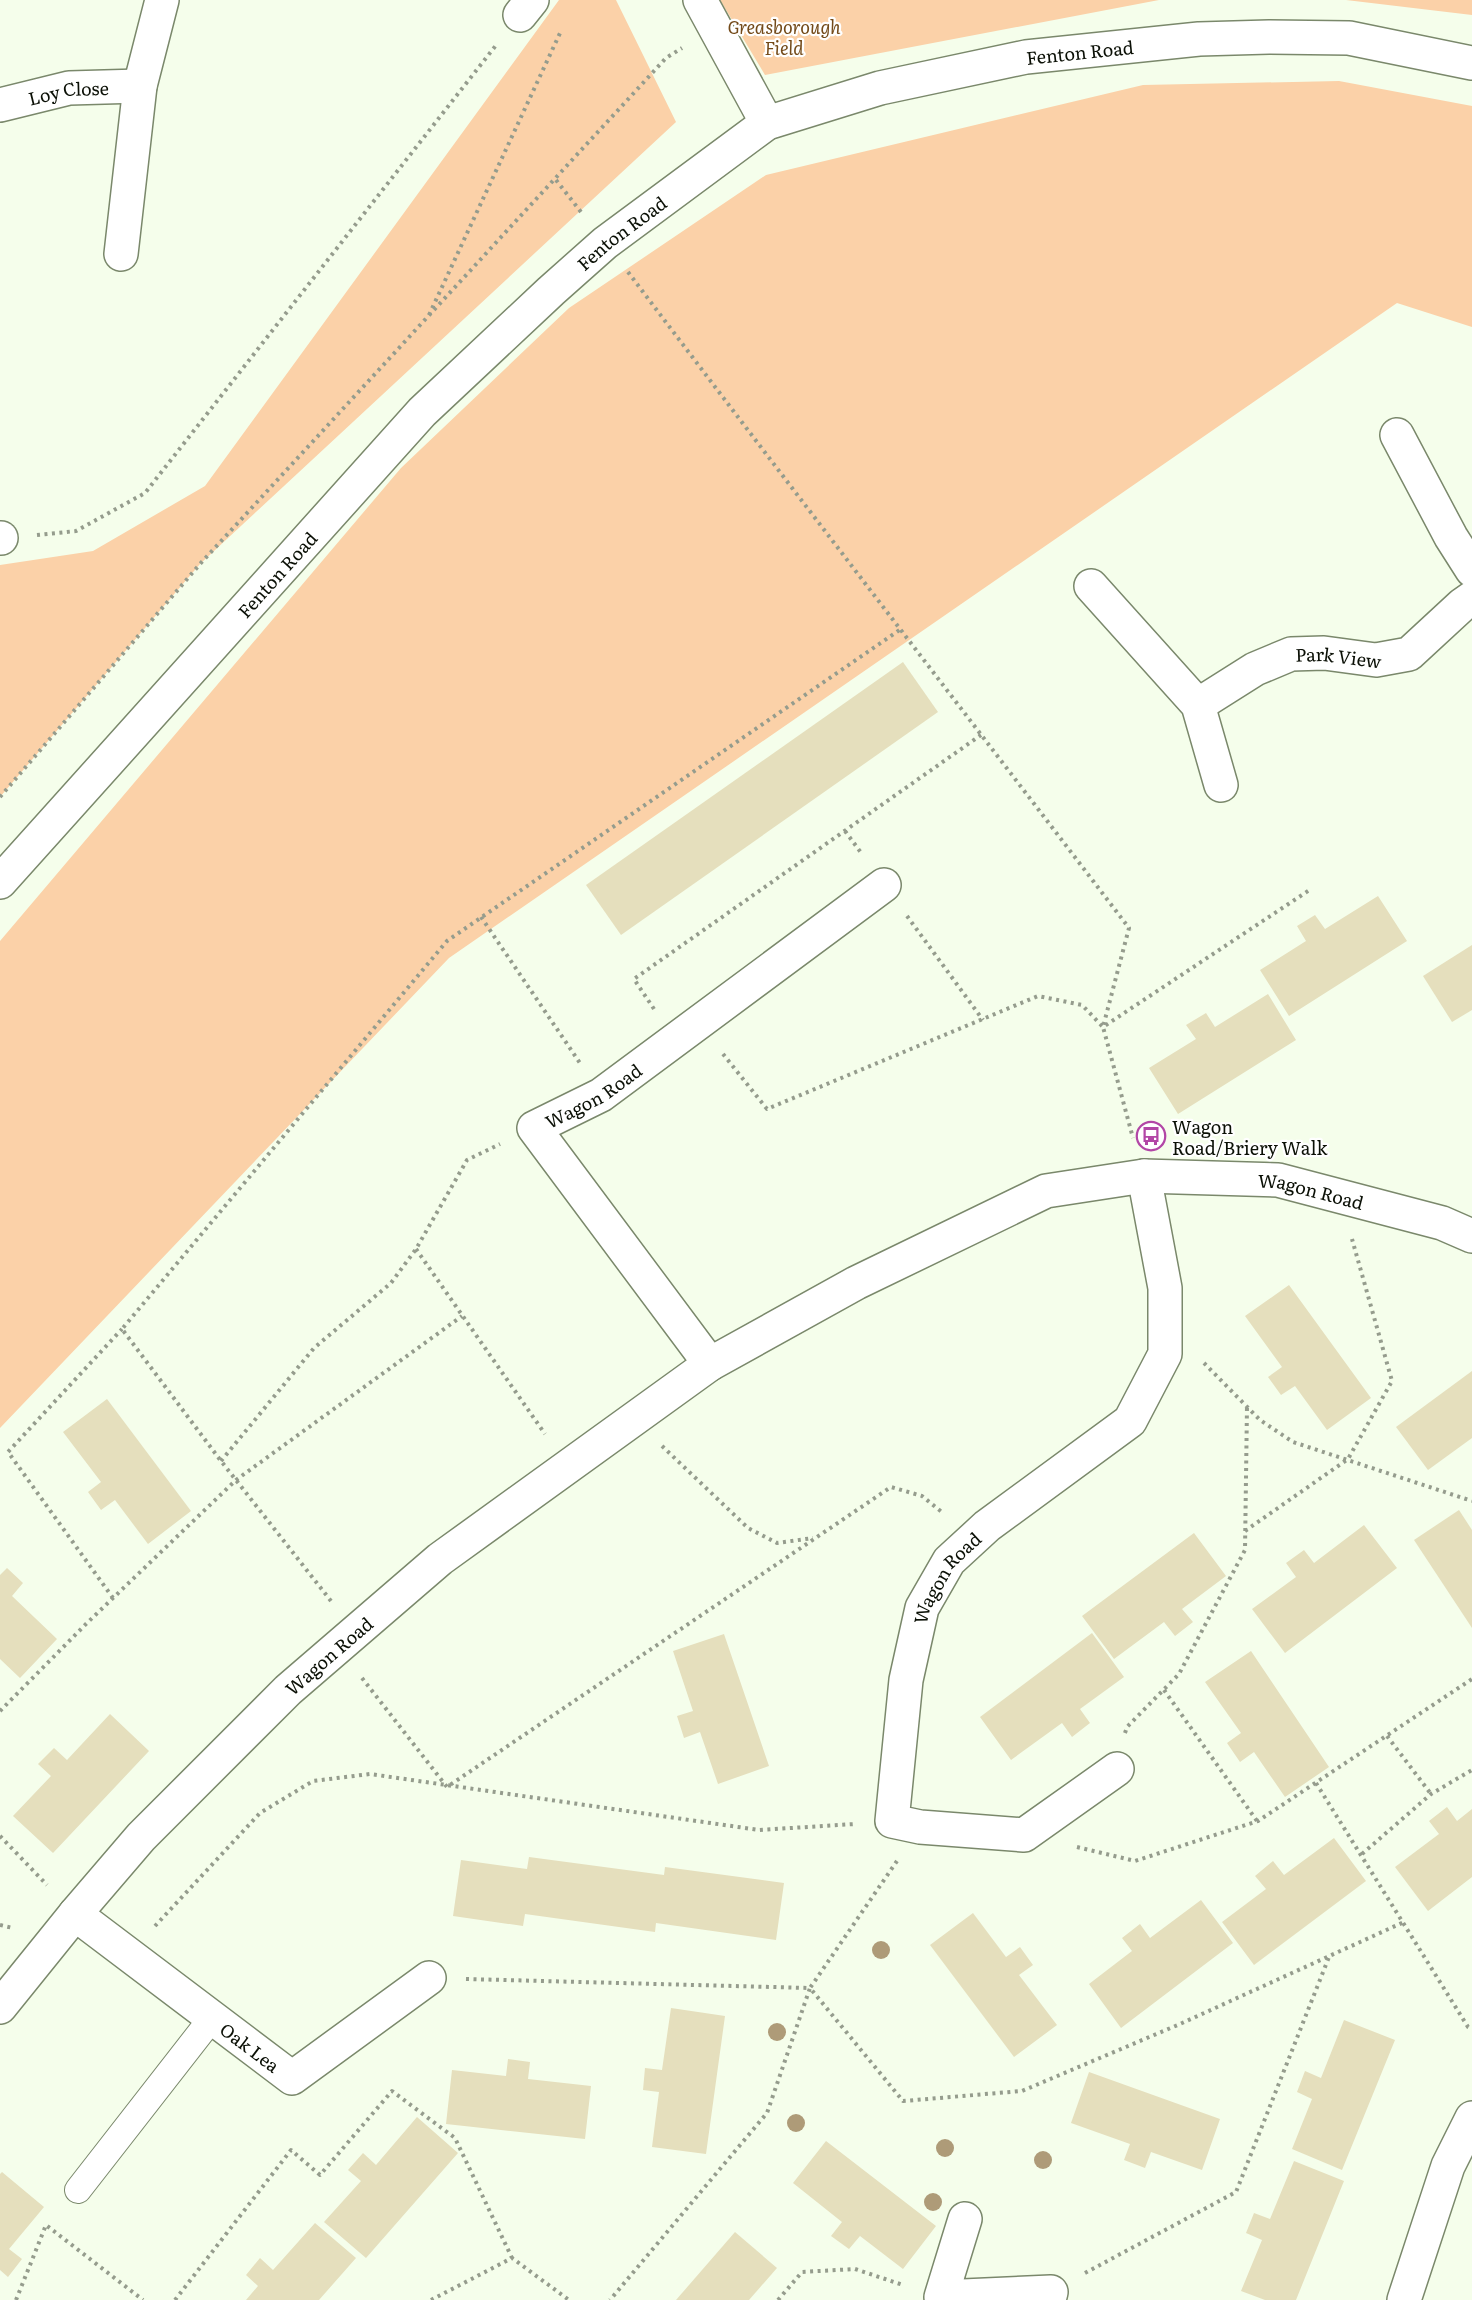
<svg xmlns="http://www.w3.org/2000/svg" width="1472" height="2300" font-family="Literata,serif">
<style>
.green{fill:#fbd1a8}
.building{fill:#e5dfbd}
.lines{fill:none;stroke-linecap:round;stroke-linejoin:round}
.lane-casing{stroke:#7a886b;stroke-width:28}
.street-casing{stroke:#7a886b;stroke-width:36}
.secondary-casing{stroke:#7a886b;stroke-width:36}
.path{stroke:#959c8d;stroke-width:4;stroke-dasharray:3 4.5;stroke-linecap:butt}
.lane{stroke:#fff;stroke-width:26}
.street{stroke:#fff;stroke-width:33}
.secondary{stroke:#fff;stroke-width:33}
.tree{fill:#ae9b78}
.labels{text-anchor:middle;dominant-baseline:central;stroke-width:4.5;stroke-linejoin:round;paint-order:stroke}
.park-label{font-size:18px;font-style:italic;fill:#734a19;stroke:#fff}
.street-label{font-size:18px;fill:#0b1006;stroke:#fff}
.poi-label{font-size:18px;fill:#0b1006;stroke:#fff;text-anchor:start}
</style>
<rect width="100%" height="100%" fill="#f5feeb"/>
<!-- green -->
<g class="green">
<path d="M 559,0 L 616,0 L 676,122 L 200,564 L 0,797 L 0,565 L 93,551 L 205,486 Z"/>
<path d="M 720,0 L 1159,0 L 765,75 Z"/>
<path d="M 1346,0 L 1472,0 L 1472,15 Z"/>
<path d="M 1339,81 L 1472,106 L 1472,327 L 1397,303 L 449,958 L 0,1428 L 0,941 L 401,468 L 569,308 L 766,175 L 1143,85 Z"/>
</g>
<!-- building -->
<g class="building">
<path d="M 903,662 L 938,712 L 621,935 L 586,885 Z"/>
<path d="M 1378,896 L 1407,941 L 1289,1016 L 1260,970 L 1306,941 L 1297,926 L 1315,915 L 1325,929 Z"/>
<path d="M 1472,945 L 1472,1010 L 1452,1022 L 1423,976 Z"/>
<path d="M 1268,994 L 1296,1040 L 1178,1114 L 1149,1068 L 1196,1039 L 1186,1025 L 1206,1013 L 1215,1027 Z"/>
<path d="M 1289,1285 L 1371,1398 L 1327,1430 L 1295,1386 L 1281,1395 L 1268,1377 L 1282,1367 L 1245,1316 Z"/>
<path d="M 1472,1371 L 1472,1438 L 1428,1470 L 1396,1427 Z"/>
<path d="M 107,1399 L 191,1511 L 148,1544 L 115,1500 L 101,1510 L 88,1492 L 101,1482 L 63,1432 Z"/>
<path d="M 1459,1510 L 1472,1530 L 1472,1628 L 1414,1540 Z"/>
<path d="M 1364,1525 L 1397,1568 L 1285,1653 L 1252,1609 L 1296,1577 L 1286,1563 L 1304,1550 L 1314,1563 Z"/>
<path d="M 1194,1533 L 1226,1576 L 1182,1609 L 1193,1622 L 1175,1636 L 1164,1622 L 1114,1659 L 1082,1616 Z"/>
<path d="M 7,1568 L 23,1583 L 12,1596 L 57,1639 L 20,1678 L 0,1659 L 0,1575 Z"/>
<path d="M 1092,1633 L 1124,1677 L 1080,1709 L 1090,1723 L 1072,1737 L 1062,1723 L 1011,1760 L 980,1717 Z"/>
<path d="M 724,1634 L 769,1766 L 718,1784 L 700,1732 L 684,1738 L 677,1716 L 693,1711 L 673,1651 Z"/>
<path d="M 1251,1651 L 1329,1767 L 1285,1797 L 1254,1752 L 1240,1762 L 1227,1743 L 1241,1733 L 1205,1682 Z"/>
<path d="M 110,1714 L 149,1751 L 53,1853 L 13,1816 L 51,1776 L 38,1764 L 54,1748 L 67,1760 Z"/>
<path d="M 1447,1807 L 1457,1821 L 1472,1809 L 1472,1877 L 1428,1911 L 1395,1867 L 1439,1834 L 1429,1821 Z"/>
<path d="M 1334,1838 L 1366,1881 L 1254,1965 L 1222,1922 L 1266,1889 L 1255,1876 L 1273,1861 L 1284,1875 Z"/>
<path d="M 529,1857 L 664,1875 L 665,1867 L 784,1883 L 776,1940 L 656,1923 L 655,1932 L 525,1914 L 523,1926 L 453,1916 L 461,1860 L 527,1869 Z"/>
<path d="M 1201,1900 L 1233,1943 L 1121,2028 L 1089,1984 L 1132,1951 L 1122,1938 L 1140,1924 L 1150,1938 Z"/>
<path d="M 973,1913 L 1006,1957 L 1020,1947 L 1033,1965 L 1019,1975 L 1057,2025 L 1014,2057 L 930,1945 Z"/>
<path d="M 671,2008 L 725,2016 L 706,2154 L 652,2147 L 659,2092 L 643,2090 L 645,2068 L 662,2070 Z"/>
<path d="M 1344,2020 L 1395,2040 L 1342,2170 L 1292,2149 L 1312,2099 L 1297,2092 L 1305,2071 L 1321,2078 Z"/>
<path d="M 508,2059 L 530,2062 L 528,2079 L 591,2086 L 585,2139 L 446,2124 L 452,2070 L 506,2076 Z"/>
<path d="M 1089,2072 L 1220,2119 L 1202,2170 L 1151,2152 L 1145,2168 L 1124,2160 L 1130,2144 L 1071,2123 Z"/>
<path d="M 417,2117 L 458,2153 L 366,2258 L 324,2222 L 361,2181 L 348,2170 L 363,2153 L 376,2165 Z"/>
<path d="M 826,2141 L 936,2226 L 903,2269 L 860,2236 L 849,2249 L 831,2236 L 842,2222 L 793,2183 Z"/>
<path d="M 1294,2161 L 1344,2181 L 1296,2300 L 1265,2300 L 1241,2291 L 1262,2240 L 1246,2233 L 1254,2213 L 1270,2219 Z"/>
<path d="M 2,2172 L 44,2207 L 9,2249 L 22,2259 L 8,2277 L 0,2270 L 0,2174 Z"/>
<path d="M 315,2223 L 356,2258 L 319,2300 L 246,2300 L 258,2286 L 246,2275 L 260,2258 L 273,2270 Z"/>
<path d="M 735,2232 L 777,2268 L 749,2300 L 676,2300 Z"/>
</g>
<g class="lines">
<!-- lane casing -->
<g class="lane-casing">
<path id="lane" d="M 78,2190 L 212,2018"/>
</g>
<!-- street casing -->
<g class="street-casing">
<g id="street">
<path d="M 520,15 L 532,0"/>
<path id="s1" d="M 0,105 L 69,88 L 140,86"/>
<path d="M 121,254 L 140,86 L 162,0"/>
<path d="M 1397,435 L 1451,537 L 1472,570"/>
<path d="M 0,538 L 1,538"/>
<path d="M 1091,586 L 1198,705 L 1221,785"/>
<path id="s2" d="M 1198,705 L 1255,669 L 1291,654 L 1324,653 L 1376,660 L 1409,654 L 1462,605 L 1472,598"/>
<path id="s3" d="M 710,1364 L 534,1128 L 601,1095 L 884,885"/>
<path id="s4" d="M 1117,1769 L 1024,1835 L 920,1827 L 892,1821 L 906,1680 L 922,1608 L 949,1561 L 987,1526 L 1130,1421 L 1165,1354 L 1165,1288 L 1144,1176"/>
<path id="s5" d="M 75,1914 L 292,2078 L 429,1978"/>
<path id="s6" d="M 0,2007 L 75,1914 L 141,1837 L 288,1690 L 440,1559 L 710,1364 L 856,1283 L 1046,1191 L 1144,1176 L 1278,1180 L 1442,1223 L 1472,1236"/>
<path d="M 965,2219 L 941,2297 L 1051,2292 L 1049,2300"/>
</g>
</g>
<!-- secondary casing -->
<g class="secondary-casing">
<g id="secondary">
<path d="M 700,0 L 767,123"/>
<path id="s7" d="M 0,882 L 422,412 L 551,291 L 605,243 L 767,123 L 880,88 L 1026,57 L 1199,39 L 1269,37 L 1349,38 L 1472,63"/>
<path d="M 1404,2300 L 1448,2166 L 1472,2118"/>
</g>
</g>
<!-- path -->
<g class="path">
<path d="M 556,180 L 581,212"/>
<path d="M 628,272 C 794,492 962,709 1129,928 L 1103,1027 L 1133,1138"/>
<path d="M 429,315 L 561,31"/>
<path d="M 37,535 L 76,531 L 145,493 L 497,44"/>
<path d="M 0,797 L 200,564 L 666,58 L 682,48"/>
<path d="M 845,831 L 862,854"/>
<path d="M 907,916 L 983,1020"/>
<path d="M 481,917 L 580,1063"/>
<path d="M 654,1009 L 634,979 L 981,735"/>
<path d="M 723,1054 L 767,1109 L 1038,996 L 1082,1005 L 1103,1027 L 1311,889"/>
<path d="M 416,1249 L 545,1434"/>
<path d="M 1204,1363 L 1260,1420 L 1293,1442 L 1472,1501"/>
<path d="M 662,1446 L 748,1528 L 777,1543 L 813,1538"/>
<path d="M 221,1461 L 314,1348 L 391,1283 L 416,1249 L 467,1160 L 500,1144"/>
<path d="M 1245,1531 L 1348,1459 L 1392,1381 L 1352,1239"/>
<path d="M 113,1598 L 8,1452 L 122,1329"/>
<path d="M 331,1601 L 221,1461 L 122,1329 L 447,941 L 901,629"/>
<path d="M 362,1678 L 447,1787 L 891,1487 L 922,1496 L 943,1513"/>
<path d="M 1164,1690 L 1257,1821"/>
<path d="M 0,1711 L 87,1623 L 236,1480 L 462,1316"/>
<path d="M 1125,1733 L 1127,1727 L 1179,1674 L 1245,1550 L 1247,1406"/>
<path d="M 1387,1736 L 1431,1794"/>
<path d="M 1316,1783 L 1468,2027 L 1472,2029"/>
<path d="M 0,1836 L 47,1885"/>
<path d="M 1077,1847 L 1135,1861 L 1258,1821 L 1472,1679"/>
<path d="M 1362,1854 L 1431,1794 L 1472,1770"/>
<path d="M 897,1861 L 810,1988 L 903,2101 L 1022,2091 L 1180,2024 L 1404,1922"/>
<path d="M 0,1925 L 13,1928"/>
<path d="M 155,1926 L 260,1813 L 313,1781 L 370,1774 L 759,1830 L 855,1824"/>
<path d="M 466,1979 L 810,1988 L 767,2113 L 610,2300"/>
<path d="M 1085,2273 L 1236,2192 L 1329,1957"/>
<path d="M 16,2300 L 46,2225 L 143,2300"/>
<path d="M 175,2300 L 291,2150 L 320,2175 L 392,2091 L 455,2138 L 512,2258"/>
<path d="M 431,2300 L 512,2258 L 569,2300"/>
<path d="M 778,2300 L 802,2272 L 855,2269 L 903,2285"/>
</g>
<!-- lane -->
<use href="#lane" class="lane"/>
<!-- street -->
<use href="#street" class="street"/>
<!-- secondary -->
<use href="#secondary" class="secondary"/>
</g>
<!-- trees -->
<g class="tree">
<circle cx="881" cy="1950" r="9"/>
<circle cx="777" cy="2032" r="9"/>
<circle cx="796" cy="2123" r="9"/>
<circle cx="945" cy="2148" r="9"/>
<circle cx="1043" cy="2160" r="9"/>
<circle cx="933" cy="2202" r="9"/>
</g>
<!-- icons -->
<defs>
<g id="bus-ring" transform="scale(1.5)"><circle r="9.5" fill="#fff" stroke="#b246a6" stroke-width="1.5"/><path d="M-5-6H5V4H4V6H2V4H-2V6H-4V4H-5ZM-3.5-4V0h7V-4ZM-3.5 1.2v1.5H-2V1.2ZM2 1.2v1.5H3.5V1.2Z" fill="#b246a6"/></g>
</defs>
<g fill-rule="evenodd">
<use href="#bus-ring" x="1151" y="1136"/>
</g>
<g class="labels">
<!-- park labels -->
<g class="park-label">
<text x="784" y="26">Greasborough<tspan x="784" dy="21">Field</tspan></text>
</g>
<!-- street labels -->
<g class="street-label">
<text stroke="none"><textPath href="#s7" startOffset="1404">Fenton Road</textPath></text>
<text stroke="none"><textPath href="#s1" startOffset="70">Loy Close</textPath></text>
<text stroke="none"><textPath href="#s7" startOffset="900">Fenton Road</textPath></text>
<text stroke="none"><textPath href="#s7" startOffset="414">Fenton Road</textPath></text>
<text stroke="none"><textPath href="#s2" startOffset="154">Park View</textPath></text>
<text stroke="none"><textPath href="#s3" startOffset="362">Wagon Road</textPath></text>
<text stroke="none"><textPath href="#s6" startOffset="1608">Wagon Road</textPath></text>
<text stroke="none"><textPath href="#s4" startOffset="501">Wagon Road</textPath></text>
<text stroke="none"><textPath href="#s6" startOffset="482">Wagon Road</textPath></text>
<text stroke="none"><textPath href="#s5" startOffset="220">Oak Lea</textPath></text>
</g>
<!-- poi labels -->
<g class="poi-label">
<text x="1172" y="1126">Wagon<tspan x="1172" dy="21">Road/Briery Walk</tspan></text>
</g>
</g>
</svg>
